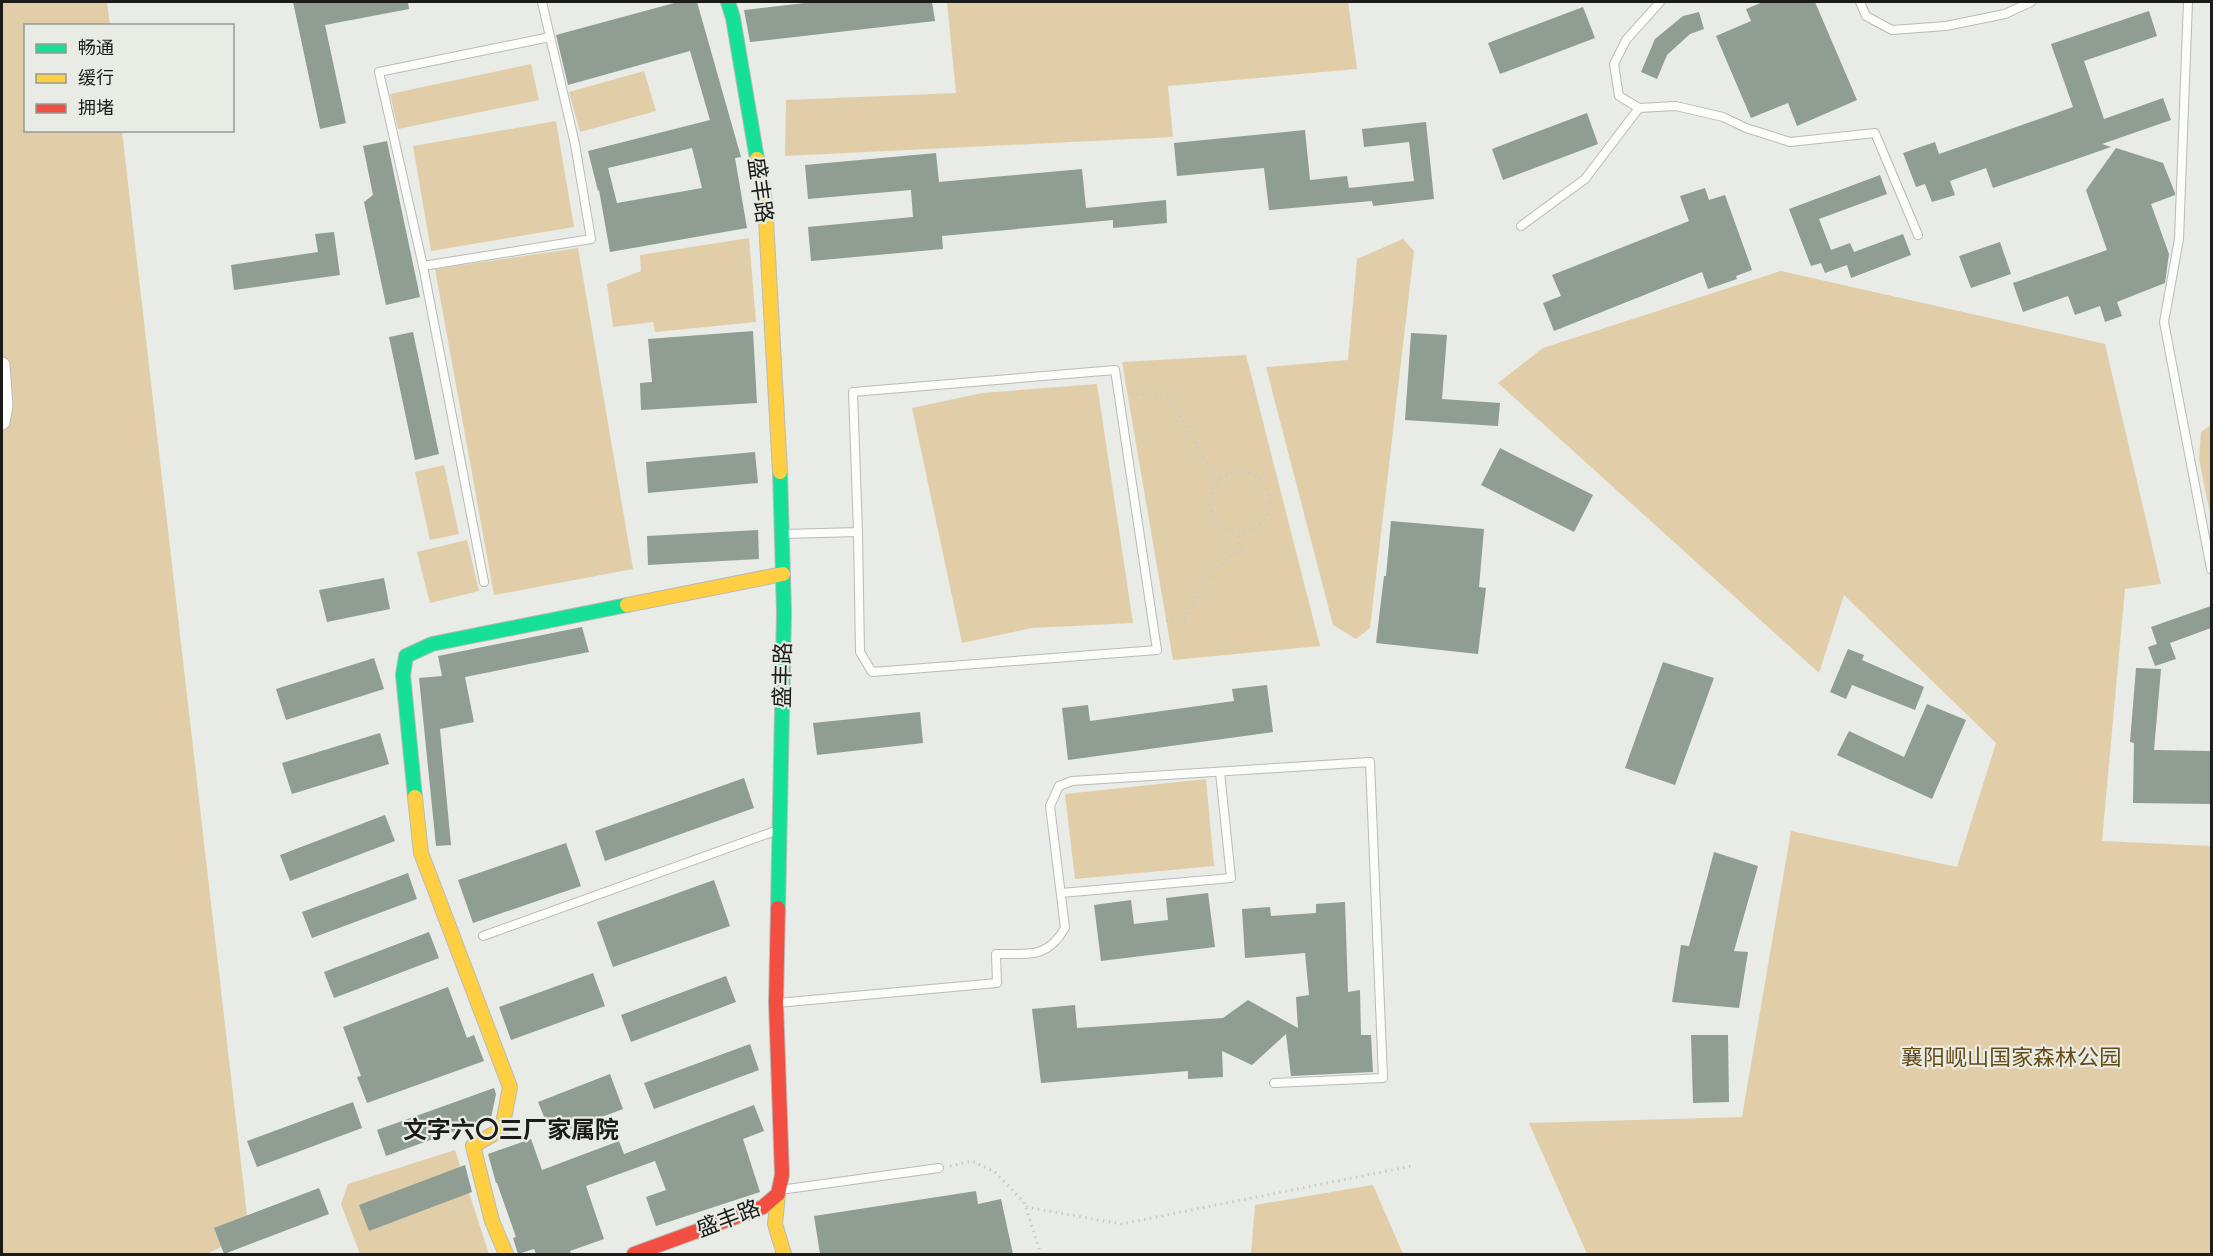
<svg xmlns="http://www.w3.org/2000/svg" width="2213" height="1256" font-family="Mulish,'Noto Sans SC',sans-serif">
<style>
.green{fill:#e1cea8}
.building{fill:#8f9d93;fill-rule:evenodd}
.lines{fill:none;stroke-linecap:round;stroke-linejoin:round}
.lane-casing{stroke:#b8bbb7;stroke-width:10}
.street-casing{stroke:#b8bbb7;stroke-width:17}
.fast-casing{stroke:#b8bbb7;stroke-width:16}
.slow-casing{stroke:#b8bbb7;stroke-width:16}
.jam-casing{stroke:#b8bbb7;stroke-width:16}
.path{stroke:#cacaca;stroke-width:3;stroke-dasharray:1.5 4.5;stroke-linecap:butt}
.lane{stroke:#fcfcfb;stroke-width:8}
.street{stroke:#fcfcfb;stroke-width:15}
.fast{stroke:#16e098;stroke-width:14}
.slow{stroke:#ffcf43;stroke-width:14}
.jam{stroke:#f24e42;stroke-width:14}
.labels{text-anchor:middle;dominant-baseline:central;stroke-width:4.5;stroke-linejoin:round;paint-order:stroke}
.street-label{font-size:22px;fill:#1b1c1a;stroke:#e8ece5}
.park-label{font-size:22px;fill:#654a15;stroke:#e8ece5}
.neighbourhood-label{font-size:24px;font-weight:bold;fill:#1b1c1a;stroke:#e8ece5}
</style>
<rect width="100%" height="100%" fill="#e8ebe6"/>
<!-- green -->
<g class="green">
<path d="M 2,2 L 107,2 L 110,25 L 26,26 L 26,130 L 122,131 L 249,1233 L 207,1254 L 2,1254 Z"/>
<path d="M 947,2 L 1348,2 L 1357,69 L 1168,86 L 1173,137 L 785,156 L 786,100 L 956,93 Z"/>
<path d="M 531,64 L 539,100 L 398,129 L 390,94 Z"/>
<path d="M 644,71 L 656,111 L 580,132 L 569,92 Z"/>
<path d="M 556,121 L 574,227 L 431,251 L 413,146 Z"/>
<path d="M 749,238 L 756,322 L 655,332 L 653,322 L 613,327 L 607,284 L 641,271 L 640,255 Z"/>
<path d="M 1403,239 L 1414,251 L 1370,628 L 1356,639 L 1333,625 L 1266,367 L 1348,360 L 1357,259 Z"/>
<path d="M 578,248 L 633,569 L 494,595 L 435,269 Z"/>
<path d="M 1781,271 L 2105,344 L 2161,584 L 2125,589 L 2102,841 L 2211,846 L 2211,1254 L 1587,1254 L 1529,1123 L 1742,1117 L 1791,831 L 1957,867 L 1996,743 L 1844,595 L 1819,673 L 1498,383 L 1543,348 Z"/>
<path d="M 1246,355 L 1320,646 L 1173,660 L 1122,362 Z"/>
<path d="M 1097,384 L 1133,623 L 1032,628 L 962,643 L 912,408 L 982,393 Z"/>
<path d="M 2211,425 L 2211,519 L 2199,459 L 2201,432 Z"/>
<path d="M 444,465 L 459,534 L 430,540 L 415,472 Z"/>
<path d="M 467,540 L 479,591 L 430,603 L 417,552 Z"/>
<path d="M 1206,779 L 1214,866 L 1075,879 L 1065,794 Z"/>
<path d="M 455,1150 L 489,1254 L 360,1254 L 341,1204 L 348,1184 Z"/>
<path d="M 1373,1185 L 1403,1254 L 1251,1254 L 1255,1205 Z"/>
</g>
<!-- building -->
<g class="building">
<path d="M 293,2 L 408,2 L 409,9 L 325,25 L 346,123 L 320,129 Z"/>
<path d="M 678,2 L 697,2 L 741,157 L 735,158 L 747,228 L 610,252 L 599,190 L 598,191 L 588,151 L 710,120 L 690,51 L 568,85 L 556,35 ZM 692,148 L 702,188 L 617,203 L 608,168 Z"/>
<path d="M 813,2 L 932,2 L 935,21 L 750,42 L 744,10 Z"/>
<path d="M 1763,2 L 1815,2 L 1857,100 L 1797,126 L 1788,103 L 1751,118 L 1716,36 L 1751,21 L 1746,9 Z"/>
<path d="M 1583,7 L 1595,38 L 1500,74 L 1488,43 Z"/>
<path d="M 2149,11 L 2157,36 L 2084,61 L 2104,119 L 2163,98 L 2171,120 L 2102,144 L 2111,147 L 1993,188 L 1986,168 L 1950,181 L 1955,195 L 1932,202 L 1925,184 L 1916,187 L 1903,153 L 1935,142 L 1939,154 L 2073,107 L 2051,44 Z"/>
<path d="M 1699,12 L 1704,29 L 1690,34 L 1667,55 L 1657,79 L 1641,72 L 1655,39 L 1683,16 Z"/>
<path d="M 1587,113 L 1598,144 L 1503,180 L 1492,149 Z"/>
<path d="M 1426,122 L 1434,199 L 1373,206 L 1372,201 L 1269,210 L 1264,168 L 1177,176 L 1174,143 L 1305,130 L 1310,180 L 1347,176 L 1349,188 L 1414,181 L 1409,142 L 1364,147 L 1362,129 Z"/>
<path d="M 387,141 L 420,297 L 386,305 L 364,202 L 373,195 L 363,146 Z"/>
<path d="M 2116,148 L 2163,163 L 2175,193 L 2175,195 L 2151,204 L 2169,254 L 2165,283 L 2117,302 L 2122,316 L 2105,322 L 2100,306 L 2075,315 L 2068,296 L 2023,312 L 2013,283 L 2107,250 L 2086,190 Z"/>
<path d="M 936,153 L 939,182 L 1082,169 L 1086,208 L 1166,200 L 1167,223 L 1113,228 L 1113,220 L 942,236 L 943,249 L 811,261 L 808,227 L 913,217 L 911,190 L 808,199 L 805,165 Z"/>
<path d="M 1880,175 L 1887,194 L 1819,219 L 1831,250 L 1850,243 L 1854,252 L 1903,234 L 1911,255 L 1851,278 L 1847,265 L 1825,273 L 1821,263 L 1811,266 L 1789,209 Z"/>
<path d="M 1705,188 L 1709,200 L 1725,195 L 1752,270 L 1736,276 L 1737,279 L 1708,289 L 1702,272 L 1554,331 L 1543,303 L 1561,296 L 1552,275 L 1689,221 L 1680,196 Z"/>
<path d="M 334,232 L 340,275 L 234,290 L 231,265 L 318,252 L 315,234 Z"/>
<path d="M 2000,242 L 2011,274 L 1971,288 L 1959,256 Z"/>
<path d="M 753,331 L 757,403 L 641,410 L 640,383 L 652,382 L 648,339 Z"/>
<path d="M 413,332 L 439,454 L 415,460 L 389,337 Z"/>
<path d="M 1411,333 L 1447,335 L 1442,399 L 1500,403 L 1498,426 L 1405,420 Z"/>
<path d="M 1500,448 L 1593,495 L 1574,532 L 1481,485 Z"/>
<path d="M 755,452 L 758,483 L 648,493 L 646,462 Z"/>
<path d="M 1391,521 L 1484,529 L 1479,587 L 1486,588 L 1478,654 L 1376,643 L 1384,576 L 1386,576 Z"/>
<path d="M 758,530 L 759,559 L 648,565 L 647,536 Z"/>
<path d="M 384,578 L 390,609 L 327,622 L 319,590 Z"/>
<path d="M 2211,606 L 2211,628 L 2170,643 L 2176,659 L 2155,666 L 2148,647 L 2157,644 L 2151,627 Z"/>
<path d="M 582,627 L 589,652 L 465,677 L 474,722 L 440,729 L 451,845 L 436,846 L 419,678 L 442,676 L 438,656 Z"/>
<path d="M 1848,649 L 1864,655 L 1862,660 L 1924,687 L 1915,710 L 1852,685 L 1846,699 L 1830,692 Z"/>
<path d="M 374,658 L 384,689 L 286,720 L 276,689 Z"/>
<path d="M 1663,662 L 1714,678 L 1675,785 L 1625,768 Z"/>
<path d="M 2136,668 L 2161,669 L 2154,750 L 2211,751 L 2211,804 L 2133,803 L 2134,743 L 2130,742 Z"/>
<path d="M 1267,685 L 1273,732 L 1068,760 L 1062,708 L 1088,705 L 1090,721 L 1234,701 L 1232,689 Z"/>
<path d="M 1927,704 L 1966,720 L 1932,799 L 1837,755 L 1849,731 L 1904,757 Z"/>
<path d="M 920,712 L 923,743 L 817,755 L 813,723 Z"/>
<path d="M 380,733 L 389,764 L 292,794 L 282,763 Z"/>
<path d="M 744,778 L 754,808 L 605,861 L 595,831 Z"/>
<path d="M 385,815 L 395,841 L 290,881 L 280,855 Z"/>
<path d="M 566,843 L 581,886 L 473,923 L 458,880 Z"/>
<path d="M 1714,852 L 1758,866 L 1734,951 L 1748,952 L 1739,1008 L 1672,1002 L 1681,945 L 1689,946 Z"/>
<path d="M 408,873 L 417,899 L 312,938 L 302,912 Z"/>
<path d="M 714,880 L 730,926 L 613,967 L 597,922 Z"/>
<path d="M 1208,893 L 1215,947 L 1101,961 L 1094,905 L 1131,900 L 1134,924 L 1168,920 L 1166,898 Z"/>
<path d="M 1345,902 L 1348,992 L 1360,990 L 1361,1035 L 1371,1035 L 1373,1072 L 1291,1076 L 1286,1034 L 1252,1065 L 1222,1051 L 1223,1077 L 1188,1079 L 1188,1071 L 1041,1083 L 1032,1009 L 1075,1005 L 1077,1028 L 1223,1018 L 1248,1000 L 1298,1028 L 1296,997 L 1309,995 L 1305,953 L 1245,958 L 1242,909 L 1270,907 L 1271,916 L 1316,913 L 1316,904 Z"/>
<path d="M 429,932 L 439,958 L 334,998 L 324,972 Z"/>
<path d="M 593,973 L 605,1006 L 511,1040 L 499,1007 Z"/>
<path d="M 726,976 L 736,1002 L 631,1042 L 621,1015 Z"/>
<path d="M 448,987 L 467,1038 L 474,1035 L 484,1061 L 367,1103 L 357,1077 L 361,1076 L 343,1027 Z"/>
<path d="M 1691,1035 L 1728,1035 L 1729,1102 L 1693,1103 Z"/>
<path d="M 750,1044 L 759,1070 L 654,1109 L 644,1083 Z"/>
<path d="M 610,1074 L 623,1109 L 552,1136 L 538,1102 Z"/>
<path d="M 494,1088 L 496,1094 L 491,1118 L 386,1156 L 377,1130 Z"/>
<path d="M 353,1102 L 362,1128 L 257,1167 L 247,1141 Z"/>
<path d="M 754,1105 L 764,1131 L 743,1139 L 760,1192 L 656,1226 L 646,1197 L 666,1190 L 655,1161 L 586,1186 L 604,1239 L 570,1251 L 571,1254 L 536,1254 L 534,1249 L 518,1254 L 513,1238 L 516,1237 L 497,1183 L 496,1183 L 488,1154 L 531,1139 L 542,1170 L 619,1141 L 624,1154 Z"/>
<path d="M 465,1165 L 472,1192 L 369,1231 L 359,1205 Z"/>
<path d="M 319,1188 L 329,1214 L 224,1254 L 214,1228 Z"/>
<path d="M 976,1191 L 978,1204 L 1001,1199 L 1013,1254 L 820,1254 L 814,1216 Z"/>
</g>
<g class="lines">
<!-- lane casing -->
<g class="lane-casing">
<g id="lane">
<path d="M 542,2 L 575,144 L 591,239 L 423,266 L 379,72 L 550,37"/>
<path d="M 1660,2 L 1626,40 L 1614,64 L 1619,96 L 1639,108 L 1676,106 L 1723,117 L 1746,128 L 1790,142 L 1875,133 L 1918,235"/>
<path d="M 1860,2 L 1866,16 L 1892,30 L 1946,26 L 2005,14 L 2031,2"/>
<path d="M 2188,2 L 2179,239 L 2164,322 L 2211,569"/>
<path d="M 1521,226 L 1585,179 L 1639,108"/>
<path d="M 423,266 L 484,582"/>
<path d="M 783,534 L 858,532 L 853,392 L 1115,370 L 1157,650 L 872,672 L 860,652 L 858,532"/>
<path d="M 1061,893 L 1231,878 L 1220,772"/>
<path d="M 483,936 L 778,830"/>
<path d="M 777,1003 L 997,983 L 996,954 C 1029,953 1046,960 1065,928 L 1050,806 L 1059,786 L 1072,781 L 1370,762 L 1383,1078 L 1274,1083"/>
<path d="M 780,1190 L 939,1168"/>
</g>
</g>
<!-- street casing -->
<g class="street-casing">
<path id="street" d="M 2,365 L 5,406 L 2,422"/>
</g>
<!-- fast casing -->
<g class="fast-casing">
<g id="fast">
<path d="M 728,2 L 733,18 L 757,159"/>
<path d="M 415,797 L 403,675 L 406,656 L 432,644 L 627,605"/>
<path d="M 778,908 L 784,612 L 780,472"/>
</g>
</g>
<!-- slow casing -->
<g class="slow-casing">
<g id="slow">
<path d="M 757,159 L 765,202 L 780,472"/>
<path d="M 627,605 L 783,574"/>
<path d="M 415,797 L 421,853 L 510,1087 L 502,1129 L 473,1146 L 492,1221 L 506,1254"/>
<path d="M 778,1194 L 775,1224 L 784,1254"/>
</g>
</g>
<!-- jam casing -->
<g class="jam-casing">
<path id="jam" d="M 634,1254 L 763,1207 L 778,1194 L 782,1175 L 776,1003 L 778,908"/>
</g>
<!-- path -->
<g class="path">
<path d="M 1131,394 L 1168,396 L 1205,460 L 1220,480"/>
<circle cx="1240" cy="502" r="30"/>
<path d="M 1166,621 L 1185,618 C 1199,590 1212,566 1240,550 L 1237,532"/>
<path d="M 950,1166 L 972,1161 L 995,1172 L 1024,1202 L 1041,1254"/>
<path d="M 1026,1207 L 1121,1224 L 1412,1166"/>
</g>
<!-- lane -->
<use href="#lane" class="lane"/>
<!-- street -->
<use href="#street" class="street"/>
<!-- fast -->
<use href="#fast" class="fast"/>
<!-- slow -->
<use href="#slow" class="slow"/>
<!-- jam -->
<use href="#jam" class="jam"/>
</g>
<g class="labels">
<!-- street labels -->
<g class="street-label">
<text transform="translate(761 190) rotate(82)">盛丰路</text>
<text transform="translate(782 675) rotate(-89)">盛丰路</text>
<text transform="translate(728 1218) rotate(-21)">盛丰路</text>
</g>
<!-- park labels -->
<g class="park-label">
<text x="2011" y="1057">襄阳岘山国家森林公园</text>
</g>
<!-- neighbourhood labels -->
<g class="neighbourhood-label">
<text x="511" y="1129">文字六〇三厂家属院</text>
</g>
</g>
<!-- border -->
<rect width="2213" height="1256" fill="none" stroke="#1b1c1a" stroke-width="6"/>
<!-- legend -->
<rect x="24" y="24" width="210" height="108" fill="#e8ece5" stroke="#969994" stroke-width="1.5"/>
<rect x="36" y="44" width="30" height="9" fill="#16e098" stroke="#969994" stroke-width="1.5"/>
<text x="78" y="54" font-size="18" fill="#1b1c1a">畅通</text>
<rect x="36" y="74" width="30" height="9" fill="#ffcf43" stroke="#969994" stroke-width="1.5"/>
<text x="78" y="84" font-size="18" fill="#1b1c1a">缓行</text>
<rect x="36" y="104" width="30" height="9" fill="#f24e42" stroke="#969994" stroke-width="1.5"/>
<text x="78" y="114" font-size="18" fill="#1b1c1a">拥堵</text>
</svg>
